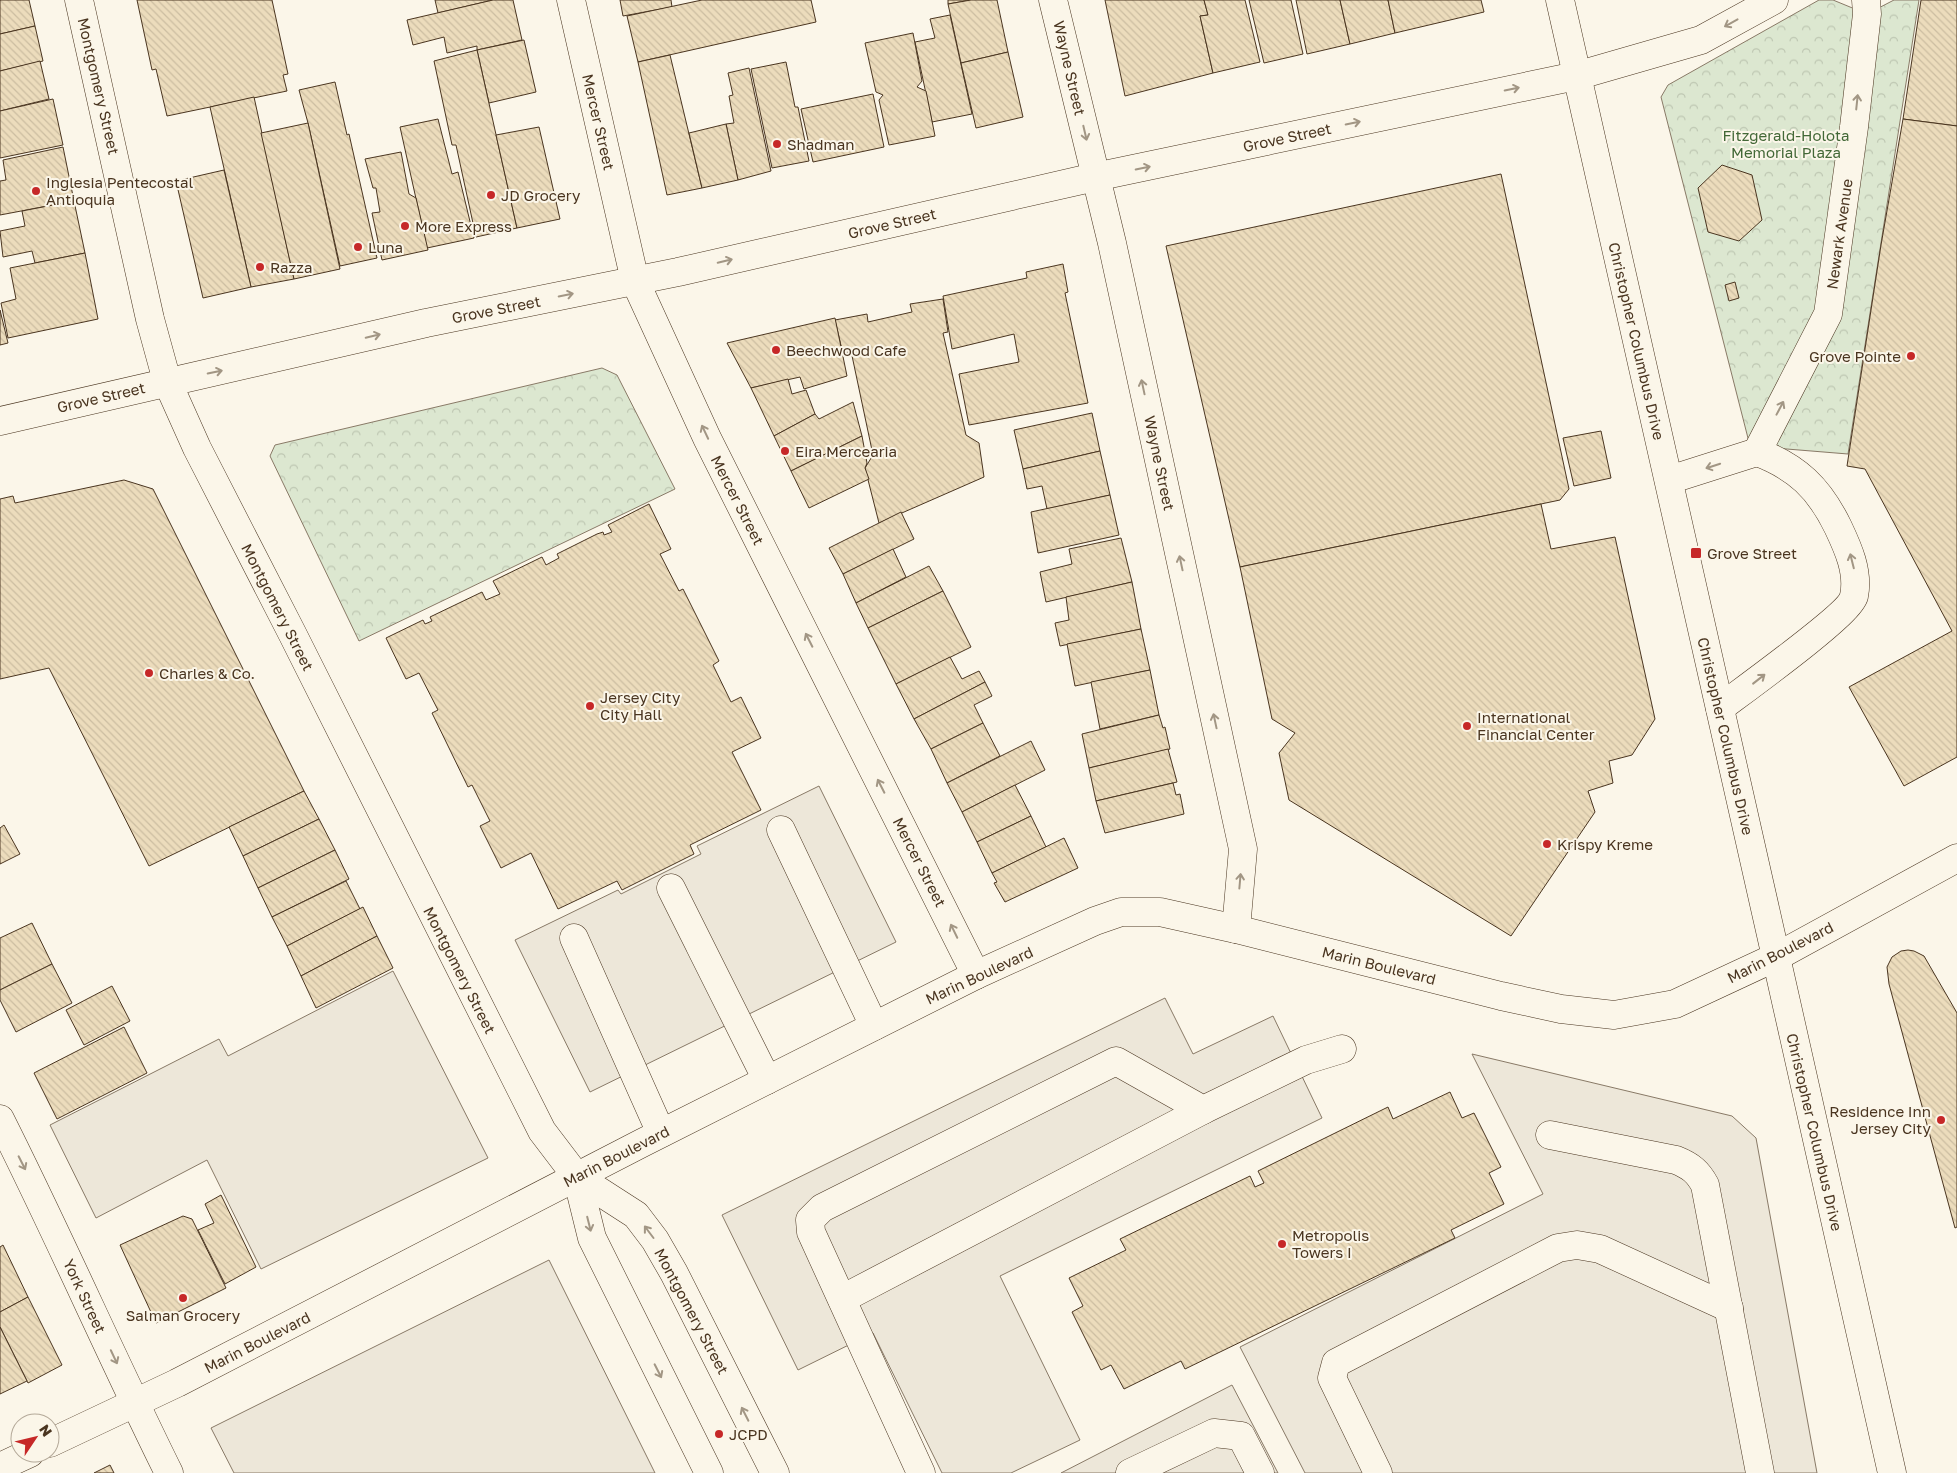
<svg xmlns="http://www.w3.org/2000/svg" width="1957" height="1473" font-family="'Golos Text',sans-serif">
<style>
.park{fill:url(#park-crowns);stroke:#887966}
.parking{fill:#ede7d9;stroke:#887966}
.building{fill:url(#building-back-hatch);stroke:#4a3520}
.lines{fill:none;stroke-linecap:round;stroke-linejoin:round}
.minor-casing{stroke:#4a3520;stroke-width:29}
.major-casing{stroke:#4a3520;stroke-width:29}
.minor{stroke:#fbf6e9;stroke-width:28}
.major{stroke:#fbf6e9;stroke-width:28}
.oneway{stroke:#a29684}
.poi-dot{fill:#c62828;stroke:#fbf6e9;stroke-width:2}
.labels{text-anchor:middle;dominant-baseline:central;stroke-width:4;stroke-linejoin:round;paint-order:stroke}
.street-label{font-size:15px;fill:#4a3520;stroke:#fbf6e9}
.park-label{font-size:15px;fill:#436837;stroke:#fbf6e9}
.poi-label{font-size:15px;fill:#4a3520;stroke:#fbf6e9;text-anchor:start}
</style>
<defs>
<pattern id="park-crowns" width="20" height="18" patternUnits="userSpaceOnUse" patternTransform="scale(1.25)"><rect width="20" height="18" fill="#dce7d0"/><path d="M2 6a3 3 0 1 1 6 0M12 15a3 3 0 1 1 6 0" fill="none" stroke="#bec7b2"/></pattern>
<pattern id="building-back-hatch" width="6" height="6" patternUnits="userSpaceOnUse" patternTransform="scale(1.25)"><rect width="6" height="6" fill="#ecdcbc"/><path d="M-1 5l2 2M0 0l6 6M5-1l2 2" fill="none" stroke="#ccbda1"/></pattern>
</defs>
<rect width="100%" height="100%" fill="#fbf6e9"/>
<!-- park -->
<g class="park">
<path d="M 1819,0 L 1833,0 L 1867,14 L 1894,0 L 1919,0 L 1848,454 L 1750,446 L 1661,97 L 1668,85 Z"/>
<path d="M 602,368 L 617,375 L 675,489 L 359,641 L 270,456 L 275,445 Z"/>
</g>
<!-- parking -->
<g class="parking">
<path d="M 819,786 L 896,942 L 590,1092 L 515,940 L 618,890 L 621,894 L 701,854 L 697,846 Z"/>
<path d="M 393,971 L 488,1158 L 261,1269 L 207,1160 L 96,1218 L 50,1125 L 219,1039 L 228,1056 Z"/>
<path d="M 1165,998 L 1193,1054 L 1273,1016 L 1322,1118 L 1000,1276 L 1080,1440 L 1011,1473 L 942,1473 L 873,1333 L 798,1370 L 722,1215 Z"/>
<path d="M 1472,1054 L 1732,1116 L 1756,1138 L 1817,1473 L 1305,1473 L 1240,1347 L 1543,1194 Z"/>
<path d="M 549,1260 L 655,1473 L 234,1473 L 211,1428 Z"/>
<path d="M 1232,1385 L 1278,1473 L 1061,1473 Z"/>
</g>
<!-- building -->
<g class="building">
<path d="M 0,0 L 29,0 L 35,26 L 0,34 Z"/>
<path d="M 137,0 L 272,0 L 288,74 L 283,75 L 287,91 L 167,116 L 156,69 L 152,70 Z"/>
<path d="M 435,0 L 493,0 L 438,13 Z"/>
<path d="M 493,0 L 513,0 L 522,40 L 477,50 L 477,46 L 447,53 L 444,37 L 413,45 L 407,20 Z"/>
<path d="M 620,0 L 671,0 L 672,7 L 623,16 Z"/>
<path d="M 702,0 L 811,0 L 816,22 L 638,62 L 627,16 Z"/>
<path d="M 948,0 L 971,0 L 948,4 Z"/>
<path d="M 971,0 L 997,0 L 1008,52 L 961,63 L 948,4 Z"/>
<path d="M 1105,0 L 1204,0 L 1208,15 L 1200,16 L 1213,73 L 1125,96 Z"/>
<path d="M 1204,0 L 1245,0 L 1260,62 L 1213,73 L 1200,16 L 1208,15 Z"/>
<path d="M 1249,0 L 1291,0 L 1303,54 L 1264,63 Z"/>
<path d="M 1296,0 L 1340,0 L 1350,44 L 1307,54 Z"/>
<path d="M 1340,0 L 1388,0 L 1395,33 L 1350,44 Z"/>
<path d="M 1388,0 L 1481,0 L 1484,12 L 1395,33 Z"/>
<path d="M 1921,0 L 1957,0 L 1957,126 L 1903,119 Z"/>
<path d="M 950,15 L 972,114 L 932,122 L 915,42 L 935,38 L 930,19 Z"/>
<path d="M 35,26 L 43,61 L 0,71 L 0,34 Z"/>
<path d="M 913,33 L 922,81 L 917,87 L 926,91 L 935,136 L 889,145 L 879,100 L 883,95 L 876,92 L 865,43 Z"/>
<path d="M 524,40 L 536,92 L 489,103 L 477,50 Z"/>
<path d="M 477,50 L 517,228 L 476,237 L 456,145 L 452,145 L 434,61 Z"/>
<path d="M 1008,52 L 1023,117 L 976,128 L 961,63 Z"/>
<path d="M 670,55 L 702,188 L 667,195 L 638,62 Z"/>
<path d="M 40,61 L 49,99 L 0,111 L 0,71 Z"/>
<path d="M 786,62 L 795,107 L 798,107 L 809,161 L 772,168 L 751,69 Z"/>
<path d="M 749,68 L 771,171 L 738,180 L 726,124 L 734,123 L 729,96 L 733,95 L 728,73 Z"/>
<path d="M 335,82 L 347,135 L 349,134 L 377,258 L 340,266 L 308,123 L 299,90 Z"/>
<path d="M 873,94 L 884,147 L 813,162 L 801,109 Z"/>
<path d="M 254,97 L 294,279 L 251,287 L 210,107 Z"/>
<path d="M 53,99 L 63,145 L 0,158 L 0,111 Z"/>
<path d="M 438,119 L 452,174 L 458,172 L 474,238 L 427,248 L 400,127 Z"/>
<path d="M 1903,119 L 1957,126 L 1957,757 L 1904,786 L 1849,687 L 1952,631 L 1865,469 L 1847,466 L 1881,245 Z"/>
<path d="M 308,123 L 340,269 L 294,279 L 261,133 Z"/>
<path d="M 726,124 L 738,180 L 702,188 L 689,133 Z"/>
<path d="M 539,127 L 560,219 L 517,228 L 496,135 Z"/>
<path d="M 63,147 L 74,201 L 0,215 L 0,181 L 6,180 L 3,160 Z"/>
<path d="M 401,152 L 409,194 L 416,198 L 428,250 L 382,260 L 372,213 L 380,212 L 376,188 L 373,188 L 365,159 Z"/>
<path d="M 1722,165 L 1752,175 L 1762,220 L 1739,241 L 1708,232 L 1698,188 Z"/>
<path d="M 224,170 L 251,287 L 203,298 L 176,181 Z"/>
<path d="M 1501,174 L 1569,489 L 1560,500 L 1240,567 L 1166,246 Z"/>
<path d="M 74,201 L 85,253 L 35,263 L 32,251 L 3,257 L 0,231 L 25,226 L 22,211 Z"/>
<path d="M 85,253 L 98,319 L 8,338 L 1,303 L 16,299 L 10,268 Z"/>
<path d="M 1063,264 L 1068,292 L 1065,293 L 1088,403 L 969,425 L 959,374 L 1019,362 L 1014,334 L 952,349 L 943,296 L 1027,278 L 1026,272 Z"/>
<path d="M 1735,282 L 1739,298 L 1729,301 L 1725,285 Z"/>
<path d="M 943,299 L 948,332 L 943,333 L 966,435 L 979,443 L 984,477 L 879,523 L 865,468 L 873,455 L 851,351 L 843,354 L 835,320 L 867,314 L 868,322 L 912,312 L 910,304 Z"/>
<path d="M 0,310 L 8,343 L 0,345 Z"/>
<path d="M 835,318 L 847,376 L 804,389 L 800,377 L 751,388 L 727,343 Z"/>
<path d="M 788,379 L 792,394 L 806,390 L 815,414 L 774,436 L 751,388 Z"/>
<path d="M 853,402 L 862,436 L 791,471 L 774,436 L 815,414 L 819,419 Z"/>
<path d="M 1092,413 L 1100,451 L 1023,469 L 1014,430 Z"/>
<path d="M 1601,431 L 1611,478 L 1574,486 L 1563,438 Z"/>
<path d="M 862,436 L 867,463 L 865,468 L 869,479 L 809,508 L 791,471 Z"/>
<path d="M 1100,451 L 1110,495 L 1047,509 L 1042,486 L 1027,489 L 1023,469 Z"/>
<path d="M 124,480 L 153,489 L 304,791 L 149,866 L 49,668 L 0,679 L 0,499 L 13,496 L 15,503 Z"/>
<path d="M 1110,495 L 1119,535 L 1038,553 L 1031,512 Z"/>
<path d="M 649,504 L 671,549 L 660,554 L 679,591 L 683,589 L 719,661 L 713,665 L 731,702 L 741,697 L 761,738 L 732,752 L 761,810 L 690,845 L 694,854 L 622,890 L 617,881 L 558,909 L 531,853 L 501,868 L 480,826 L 490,821 L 472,785 L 468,787 L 432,713 L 438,710 L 419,673 L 406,679 L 386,638 L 423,620 L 425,624 L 432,621 L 430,617 L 482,592 L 486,600 L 500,594 L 493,581 L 542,557 L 546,565 L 559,558 L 557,554 L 597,534 L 603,532 L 604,535 L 612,532 L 608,525 Z"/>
<path d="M 1541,504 L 1551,549 L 1615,537 L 1655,719 L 1632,755 L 1609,761 L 1613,783 L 1588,791 L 1595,812 L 1511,936 L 1289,800 L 1279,753 L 1295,733 L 1272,719 L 1240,567 Z"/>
<path d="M 901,512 L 914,539 L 843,574 L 829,548 Z"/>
<path d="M 1121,538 L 1132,582 L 1046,602 L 1040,572 L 1072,564 L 1069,549 Z"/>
<path d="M 893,549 L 906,577 L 856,603 L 843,574 Z"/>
<path d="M 929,566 L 943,591 L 868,628 L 856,603 Z"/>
<path d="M 1132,582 L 1141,629 L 1060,646 L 1055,623 L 1069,620 L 1066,597 Z"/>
<path d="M 943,591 L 971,647 L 896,684 L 868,628 Z"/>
<path d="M 1141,629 L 1150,670 L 1075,686 L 1067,644 Z"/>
<path d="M 950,657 L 962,679 L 979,671 L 985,682 L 914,719 L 896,684 Z"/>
<path d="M 1150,670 L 1159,715 L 1100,729 L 1091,682 Z"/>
<path d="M 985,682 L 992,696 L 974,705 L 983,723 L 931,749 L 914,719 Z"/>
<path d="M 1159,715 L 1163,728 L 1165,727 L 1170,749 L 1089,768 L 1082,734 Z"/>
<path d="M 983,723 L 1000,756 L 947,783 L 931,749 Z"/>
<path d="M 1031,741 L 1045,770 L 962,812 L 947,783 Z"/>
<path d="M 1168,749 L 1177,782 L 1096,801 L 1089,768 Z"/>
<path d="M 1173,783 L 1176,795 L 1180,794 L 1184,814 L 1105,833 L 1096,801 Z"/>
<path d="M 1015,785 L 1031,816 L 977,842 L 962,812 Z"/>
<path d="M 304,791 L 319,819 L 243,856 L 229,827 Z"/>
<path d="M 1031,816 L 1046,847 L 992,873 L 977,842 Z"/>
<path d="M 319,819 L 335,850 L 258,888 L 243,856 Z"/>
<path d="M 4,825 L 20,854 L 0,864 L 0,828 Z"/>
<path d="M 1064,838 L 1078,868 L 1005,902 L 994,883 L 997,882 L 992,873 Z"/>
<path d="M 335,850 L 349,879 L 272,917 L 258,888 Z"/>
<path d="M 346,881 L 360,909 L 287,946 L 272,917 Z"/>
<path d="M 363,907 L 377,936 L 301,976 L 287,946 Z"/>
<path d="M 32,923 L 52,964 L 0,990 L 0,938 Z"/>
<path d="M 377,936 L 393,968 L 316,1008 L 301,976 Z"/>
<path d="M 1908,950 L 1914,951 L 1924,956 L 1957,1013 L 1957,1227 L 1955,1228 L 1889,984 L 1887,967 L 1892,957 L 1901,951 Z"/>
<path d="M 52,964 L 72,1003 L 16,1032 L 0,1000 L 0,990 Z"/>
<path d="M 112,986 L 130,1021 L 84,1045 L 66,1010 Z"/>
<path d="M 124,1027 L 147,1073 L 57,1119 L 34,1073 Z"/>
<path d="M 1450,1092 L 1462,1118 L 1474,1113 L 1501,1167 L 1489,1173 L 1504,1204 L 1451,1230 L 1455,1238 L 1185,1369 L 1181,1361 L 1124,1389 L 1111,1365 L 1101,1370 L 1072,1312 L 1083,1306 L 1069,1278 L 1126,1250 L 1120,1239 L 1250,1176 L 1255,1187 L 1264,1183 L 1258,1171 L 1388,1107 L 1393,1119 Z"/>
<path d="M 221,1195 L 256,1267 L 225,1284 L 198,1230 L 214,1223 L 205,1204 Z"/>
<path d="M 183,1216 L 192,1219 L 226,1288 L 156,1323 L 120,1245 Z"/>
<path d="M 3,1245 L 28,1297 L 0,1312 L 0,1247 Z"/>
<path d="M 28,1297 L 62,1365 L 28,1383 L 0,1327 L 0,1312 Z"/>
<path d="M 0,1327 L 27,1381 L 0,1394 Z"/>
<path d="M 110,1465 L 114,1473 L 94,1473 Z"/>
</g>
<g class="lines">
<!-- minor casing -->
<g class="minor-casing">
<g id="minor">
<path d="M 79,0 L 150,319 L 167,381 L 197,448 L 293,635 L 542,1131 L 577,1177 L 636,1215 L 655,1240 L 674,1273 L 775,1473"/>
<path d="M 571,0 L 635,281 L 707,438 L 976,975"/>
<path d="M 1053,0 L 1112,243 L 1243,849 L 1236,929"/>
<path d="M 0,421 L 426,323 L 678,272 L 1095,177 L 1576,76 L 1701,40 L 1774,0"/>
<path d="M 1757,452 L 1828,314 L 1854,127 L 1867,14 L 1866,0"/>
<path d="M 1669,480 L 1757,452 C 1797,467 1819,488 1838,527 C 1848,548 1859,572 1854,596 C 1850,614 1741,692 1720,708"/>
<path d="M 781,830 L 874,1026"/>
<path d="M 671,888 L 767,1080"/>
<path d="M 574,938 L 661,1133"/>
<path d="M 1776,957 L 1892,1473"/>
<path d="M 0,1119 C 59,1236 111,1356 169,1473"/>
<path d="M 1550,1135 L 1676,1160 C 1691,1166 1698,1172 1705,1185 L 1760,1473"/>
<path d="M 577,1177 L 592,1238 L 709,1473"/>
<path d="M 842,1299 L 1203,1110"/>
<path d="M 921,1473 L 811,1232 L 810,1220 L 822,1208 L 1116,1061 L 1203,1110 L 1306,1060 L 1342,1049"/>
<path d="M 1130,1473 L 1214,1433 L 1241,1436 L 1260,1473"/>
<path d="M 1378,1473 L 1332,1378 L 1336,1363 L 1558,1248 L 1577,1245 L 1600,1249 L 1729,1308"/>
</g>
</g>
<!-- major casing -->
<g class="major-casing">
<g id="major">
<path d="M 1560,0 L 1776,957"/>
<path d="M 50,1443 L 177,1383 L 642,1143 L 976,975 L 1095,921 L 1121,912 L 1160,912 L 1236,929 L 1501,996 L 1561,1009 L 1614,1015 L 1675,1004 L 1776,957 L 1957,858"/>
<path d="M 0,1467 L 30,1453"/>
</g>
</g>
<!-- minor -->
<use href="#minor" class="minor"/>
<!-- major -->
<use href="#major" class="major"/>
</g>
<!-- one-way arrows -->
<defs><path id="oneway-shaft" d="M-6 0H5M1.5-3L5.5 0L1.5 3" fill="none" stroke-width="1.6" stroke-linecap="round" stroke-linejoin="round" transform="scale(1.25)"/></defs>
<g class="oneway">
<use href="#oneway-shaft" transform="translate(1731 23) rotate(151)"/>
<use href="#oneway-shaft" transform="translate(1512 89) rotate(-12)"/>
<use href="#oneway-shaft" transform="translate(1857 102) rotate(-84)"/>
<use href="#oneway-shaft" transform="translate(1353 123) rotate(-12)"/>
<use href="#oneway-shaft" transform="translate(1085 133) rotate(77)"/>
<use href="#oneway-shaft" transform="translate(1143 168) rotate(-12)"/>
<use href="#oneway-shaft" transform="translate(725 261) rotate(-13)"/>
<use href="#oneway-shaft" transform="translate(566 295) rotate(-11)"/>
<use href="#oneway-shaft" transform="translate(373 336) rotate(-13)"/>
<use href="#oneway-shaft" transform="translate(215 372) rotate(-12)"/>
<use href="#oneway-shaft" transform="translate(1143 387) rotate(-102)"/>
<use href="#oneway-shaft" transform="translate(1780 408) rotate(-62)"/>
<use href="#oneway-shaft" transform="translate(705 432) rotate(-115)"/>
<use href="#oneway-shaft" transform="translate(1713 466) rotate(162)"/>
<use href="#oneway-shaft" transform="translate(1852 561) rotate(-104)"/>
<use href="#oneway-shaft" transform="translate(1181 563) rotate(-102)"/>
<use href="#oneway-shaft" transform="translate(809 640) rotate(-117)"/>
<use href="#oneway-shaft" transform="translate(1759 679) rotate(-38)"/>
<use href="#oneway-shaft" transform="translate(1215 721) rotate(-102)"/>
<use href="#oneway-shaft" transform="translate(881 786) rotate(-117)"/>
<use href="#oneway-shaft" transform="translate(1240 881) rotate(-85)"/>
<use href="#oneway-shaft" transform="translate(954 931) rotate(-116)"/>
<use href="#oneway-shaft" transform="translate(22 1163) rotate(63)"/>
<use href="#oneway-shaft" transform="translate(589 1224) rotate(76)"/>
<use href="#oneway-shaft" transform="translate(649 1232) rotate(-127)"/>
<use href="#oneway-shaft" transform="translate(114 1357) rotate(65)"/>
<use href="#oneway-shaft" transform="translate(658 1371) rotate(63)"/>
<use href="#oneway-shaft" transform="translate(745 1414) rotate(-117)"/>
</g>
<!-- markers -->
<g class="poi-dot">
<circle cx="777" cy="144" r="5"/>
<circle cx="36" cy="191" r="5"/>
<circle cx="491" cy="195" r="5"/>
<circle cx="405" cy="226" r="5"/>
<circle cx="358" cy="247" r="5"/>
<circle cx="260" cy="267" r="5"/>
<circle cx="776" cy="350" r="5"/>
<circle cx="1911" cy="356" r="5"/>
<circle cx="785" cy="451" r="5"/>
<rect x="1690" y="547" width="12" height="12" rx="2.5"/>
<circle cx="149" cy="673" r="5"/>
<circle cx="590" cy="706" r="5"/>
<circle cx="1467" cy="726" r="5"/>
<circle cx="1547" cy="844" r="5"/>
<circle cx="1941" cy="1120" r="5"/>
<circle cx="1282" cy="1244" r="5"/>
<circle cx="183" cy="1298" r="5"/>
<circle cx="719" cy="1434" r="5"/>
</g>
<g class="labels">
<!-- street labels -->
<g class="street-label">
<text transform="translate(1070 68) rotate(77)">Wayne Street</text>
<text transform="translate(99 86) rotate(77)">Montgomery Street</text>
<text transform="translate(599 122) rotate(77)">Mercer Street</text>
<text transform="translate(1287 137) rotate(-12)">Grove Street</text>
<text transform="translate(892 223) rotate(-13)">Grove Street</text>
<text transform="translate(1839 234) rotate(-82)">Newark Avenue</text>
<text transform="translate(496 309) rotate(-11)">Grove Street</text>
<text transform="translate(1637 341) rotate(77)">Christopher Columbus Drive</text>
<text transform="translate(101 397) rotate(-13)">Grove Street</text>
<text transform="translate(1160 463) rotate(78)">Wayne Street</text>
<text transform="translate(738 500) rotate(63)">Mercer Street</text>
<text transform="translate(278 607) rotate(63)">Montgomery Street</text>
<text transform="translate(1726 736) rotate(77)">Christopher Columbus Drive</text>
<text transform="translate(920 862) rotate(63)">Mercer Street</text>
<text transform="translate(1780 952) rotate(-27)">Marin Boulevard</text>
<text transform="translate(1379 965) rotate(14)">Marin Boulevard</text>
<text transform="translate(460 970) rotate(63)">Montgomery Street</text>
<text transform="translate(979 975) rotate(-25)">Marin Boulevard</text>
<text transform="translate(1815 1132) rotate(77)">Christopher Columbus Drive</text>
<text transform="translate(616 1156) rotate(-27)">Marin Boulevard</text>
<text transform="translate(85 1296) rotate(65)">York Street</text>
<text transform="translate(692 1311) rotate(62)">Montgomery Street</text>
<text transform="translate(257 1342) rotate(-27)">Marin Boulevard</text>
</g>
<!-- park labels -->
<g class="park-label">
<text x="1786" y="135">Fitzgerald-Holota<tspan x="1786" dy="17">Memorial Plaza</tspan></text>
</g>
<!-- poi labels -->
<g class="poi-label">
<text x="787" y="144">Shadman</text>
<text x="46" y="182">Inglesia Pentecostal<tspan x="46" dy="17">Antioquia</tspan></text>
<text x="501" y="195">JD Grocery</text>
<text x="415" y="226">More Express</text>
<text x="368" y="247">Luna</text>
<text x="270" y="267">Razza</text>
<text x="786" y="350">Beechwood Cafe</text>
<text x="1901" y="356" text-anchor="end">Grove Pointe</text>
<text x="795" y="451">Eira Mercearia</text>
<text x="1707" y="553">Grove Street</text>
<text x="159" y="673">Charles &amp; Co.</text>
<text x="600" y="697">Jersey City<tspan x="600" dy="17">City Hall</tspan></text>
<text x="1477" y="717">International<tspan x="1477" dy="17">Financial Center</tspan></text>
<text x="1557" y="844">Krispy Kreme</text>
<text x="1931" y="1111" text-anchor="end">Residence Inn<tspan x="1931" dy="17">Jersey City</tspan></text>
<text x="1292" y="1235">Metropolis<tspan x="1292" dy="17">Towers I</tspan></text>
<text x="183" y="1315" text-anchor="middle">Salman Grocery</text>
<text x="729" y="1434">JCPD</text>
</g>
</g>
<!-- north arrow -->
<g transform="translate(35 1438) rotate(55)"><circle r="24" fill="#fbf6e9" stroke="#b4a999"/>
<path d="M0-4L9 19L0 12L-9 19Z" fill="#c62828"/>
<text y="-8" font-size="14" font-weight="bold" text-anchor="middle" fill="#4a3520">N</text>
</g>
</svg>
